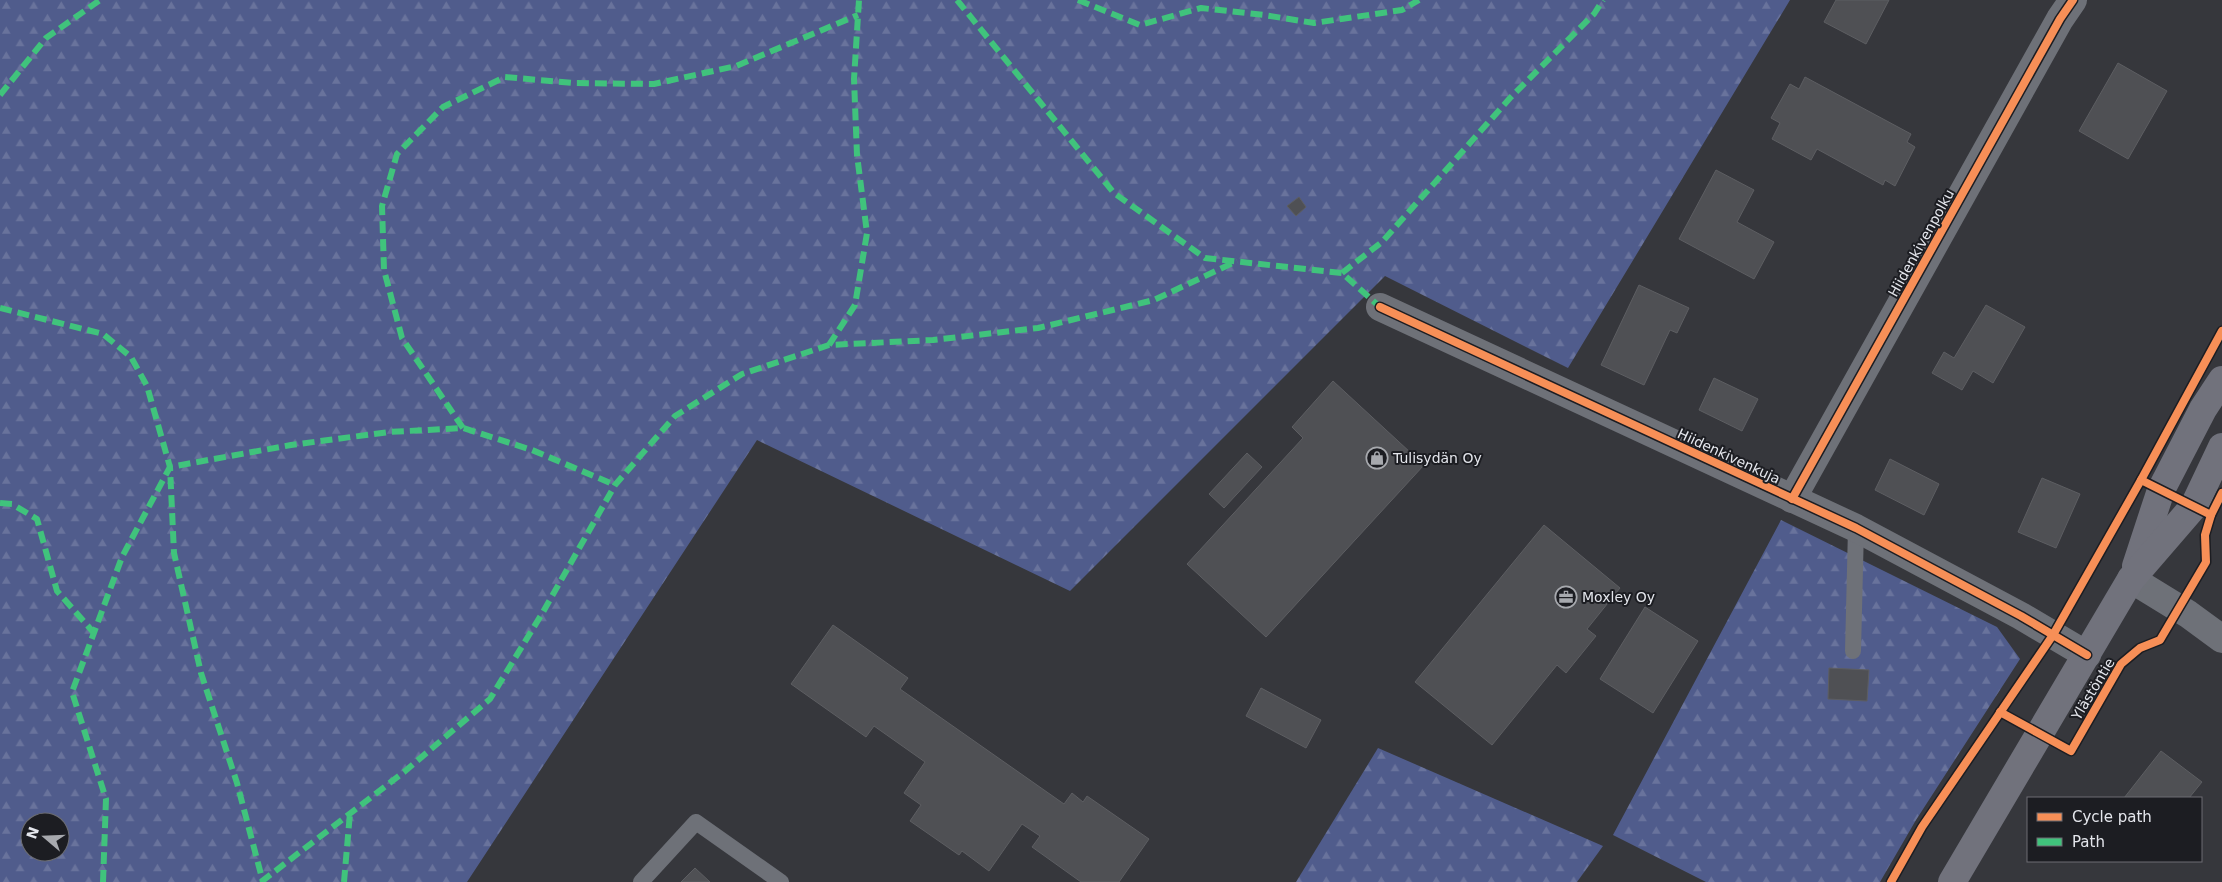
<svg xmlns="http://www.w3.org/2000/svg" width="2222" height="882" font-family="'DejaVu Sans',sans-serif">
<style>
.forest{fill:url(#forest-firs);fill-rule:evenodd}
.building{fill:#4f5054;stroke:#5d5e62}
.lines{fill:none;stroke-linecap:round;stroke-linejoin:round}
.lane{stroke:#6e7178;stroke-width:16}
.street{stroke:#6e7178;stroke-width:28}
.secondary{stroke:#71727c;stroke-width:28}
.quiet{stroke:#40c37c;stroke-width:6;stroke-dasharray:12 6;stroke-linecap:butt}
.cycleway-casing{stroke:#1c1d22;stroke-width:11}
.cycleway{stroke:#f78f57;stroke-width:8}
.labels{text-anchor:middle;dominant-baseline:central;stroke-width:4;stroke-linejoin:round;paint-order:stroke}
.street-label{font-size:14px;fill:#e4e6ec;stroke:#1c1d22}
.poi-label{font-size:14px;fill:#e4e6ec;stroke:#1c1d22;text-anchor:start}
</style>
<defs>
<pattern id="forest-firs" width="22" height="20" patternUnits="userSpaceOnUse" patternTransform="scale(1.25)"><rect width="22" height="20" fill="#505c8c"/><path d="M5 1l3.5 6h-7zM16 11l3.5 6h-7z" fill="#69739c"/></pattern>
</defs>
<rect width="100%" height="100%" fill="#36373c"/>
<!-- forest -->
<g class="forest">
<path d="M 0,0 L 1790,0 L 1568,368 L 1385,276 L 1070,591 L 757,440 L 467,882 L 0,882 ZM 30,822 L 60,822 L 60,852 L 30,852 Z"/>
<path d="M 1781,520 L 1997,627 L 2020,659 L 1916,820 L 1880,882 L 1706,882 L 1613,835 Z"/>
<path d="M 1378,748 L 1603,846 L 1577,882 L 1296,882 Z"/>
</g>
<!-- building -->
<g class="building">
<path d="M 1836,0 L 1889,0 L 1866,44 L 1824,22 Z"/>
<path d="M 2118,63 L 2167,91 L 2128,159 L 2079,131 Z"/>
<path d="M 1805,77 L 1911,134 L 1907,142 L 1915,147 L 1895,186 L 1885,180 L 1883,185 L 1817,149 L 1811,160 L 1772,139 L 1780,123 L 1771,118 L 1790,84 L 1799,89 Z"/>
<path d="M 1716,170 L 1754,190 L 1737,222 L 1774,242 L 1754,279 L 1679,239 Z"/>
<path d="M 1299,197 L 1306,207 L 1296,216 L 1287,206 Z"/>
<path d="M 1639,285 L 1689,308 L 1677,333 L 1670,330 L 1644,385 L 1601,365 Z"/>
<path d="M 1986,305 L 2025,327 L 1993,383 L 1973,371 L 1962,390 L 1932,373 L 1944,352 L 1954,358 Z"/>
<path d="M 1714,378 L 1758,399 L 1742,431 L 1699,410 Z"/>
<path d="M 1333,381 L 1424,465 L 1266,637 L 1187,564 L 1303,438 L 1292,427 Z"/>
<path d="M 1247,453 L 1262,467 L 1224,508 L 1209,494 Z"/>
<path d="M 1890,459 L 1939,484 L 1924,515 L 1875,490 Z"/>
<path d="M 2042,478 L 2080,494 L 2056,548 L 2018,532 Z"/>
<path d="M 1544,525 L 1620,588 L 1587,629 L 1596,636 L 1566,673 L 1557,665 L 1492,745 L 1415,682 Z"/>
<path d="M 1645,607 L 1698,641 L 1653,713 L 1600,679 Z"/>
<path d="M 833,625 L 908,678 L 900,689 L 1064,804 L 1072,793 L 1083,802 L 1087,796 L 1149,839 L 1119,882 L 1081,882 L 1032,847 L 1040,836 L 1022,824 L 989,871 L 962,851 L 959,855 L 910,821 L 921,805 L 904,793 L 925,762 L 874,726 L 866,737 L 791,684 Z"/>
<path d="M 1829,668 L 1869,670 L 1867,701 L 1828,699 Z"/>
<path d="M 1261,688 L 1321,720 L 1306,748 L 1246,716 Z"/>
<path d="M 2161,751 L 2202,782 L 2189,798 L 2124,798 Z"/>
<path d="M 695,868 L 710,882 L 681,882 Z"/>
</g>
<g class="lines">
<!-- lane -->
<g class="lane">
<path d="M 1853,651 L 1856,528"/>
<path d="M 641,882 L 696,822 L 781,882"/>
</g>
<!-- street -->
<g class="street">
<path d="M 1380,307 L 1856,528 L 2021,616 L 2087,655"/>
<path d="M 1792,499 L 2060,19 L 2073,0"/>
<path d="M 2131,579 L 2188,614 L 2222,639"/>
</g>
<!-- secondary -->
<g class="secondary">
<path d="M 2136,566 L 2161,490 L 2203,409 L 2222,380"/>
<path d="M 1952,882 L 2131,579 L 2194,506 L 2222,447"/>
</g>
<!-- quiet -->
<g class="quiet">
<path d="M 957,0 L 1114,193 L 1205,258 L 1342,273 L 1380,307"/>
<path d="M 1078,0 L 1140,25 L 1201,8 L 1264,15 L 1314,23 L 1402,10 L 1419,0"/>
<path d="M 0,95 L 46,38 L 100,0"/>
<path d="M 1342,273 L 1382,242 L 1510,98 L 1594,14 L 1603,0"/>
<path d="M 0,308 L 103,334 L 131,357 L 147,386 L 170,467 L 174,553 L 201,673 L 237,783 L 263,882"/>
<path d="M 829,345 L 855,305 L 867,233 L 857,155 L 854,79 L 859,0"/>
<path d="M 463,428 L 402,338 L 384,270 L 382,206 L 397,154 L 443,107 L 505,77 L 573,83 L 654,84 L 736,66 L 858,15"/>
<path d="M 0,503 L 12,504 L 37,519 L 57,591 L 94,633"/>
<path d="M 103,882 L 106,799 L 72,692 L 122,557 L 170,467 L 291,445 L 389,432 L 463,428 L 532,450 L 615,485"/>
<path d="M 261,882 L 404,772 L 490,699 L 543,612 L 615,485 L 675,416 L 742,374 L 829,345 L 933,340 L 1038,328 L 1154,300 L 1237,261"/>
<path d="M 344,882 L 350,813"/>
</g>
<!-- cycleway casing -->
<g class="cycleway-casing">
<g id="cycleway">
<path d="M 1380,307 L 1856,528 L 2021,616 L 2087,655"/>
<path d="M 2141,480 L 2211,515"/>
<path d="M 1792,499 L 2060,19 L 2073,0"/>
<path d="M 2000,712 L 2071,751 L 2121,664 L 2140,648 L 2160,640 L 2206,562 L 2205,535 L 2211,515 L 2222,493"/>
<path d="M 1891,882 L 1922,827 L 2053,635 L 2141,480 L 2222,331"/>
</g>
</g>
<!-- cycleway -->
<use href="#cycleway" class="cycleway"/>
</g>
<!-- icons -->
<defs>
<g id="shop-ring" transform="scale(1.125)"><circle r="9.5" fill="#1c1d22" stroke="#a7a9ae" stroke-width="1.5"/><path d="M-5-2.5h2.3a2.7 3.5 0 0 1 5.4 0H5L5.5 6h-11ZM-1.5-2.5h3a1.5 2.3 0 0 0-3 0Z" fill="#a7a9ae"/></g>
<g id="office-ring" transform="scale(1.125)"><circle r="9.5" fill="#1c1d22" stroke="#a7a9ae" stroke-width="1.5"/><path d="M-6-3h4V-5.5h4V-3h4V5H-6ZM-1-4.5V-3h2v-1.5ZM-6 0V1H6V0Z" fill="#a7a9ae"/></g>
</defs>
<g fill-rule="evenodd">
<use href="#shop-ring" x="1377" y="458"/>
<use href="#office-ring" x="1566" y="597"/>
</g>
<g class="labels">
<!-- street labels -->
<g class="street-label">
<text transform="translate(1921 243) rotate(-61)">Hiidenkivenpolku</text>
<text transform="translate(1729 456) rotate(25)">Hiidenkivenkuja</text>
<text transform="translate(2093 689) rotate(-59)">Ylästöntie</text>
</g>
<!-- poi labels -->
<g class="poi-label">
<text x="1393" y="458">Tulisydän Oy</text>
<text x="1582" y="597">Moxley Oy</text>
</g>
</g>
<!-- legend -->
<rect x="2027" y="797" width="175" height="65" fill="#1c1d22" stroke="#6c6d73"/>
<rect x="2037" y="813" width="25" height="8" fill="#f78f57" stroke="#6c6d73"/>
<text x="2072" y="822" font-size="15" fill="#e4e6ec">Cycle path</text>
<rect x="2037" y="838" width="25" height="8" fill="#40c37c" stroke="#6c6d73"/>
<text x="2072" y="847" font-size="15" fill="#e4e6ec">Path</text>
<!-- north arrow -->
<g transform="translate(45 837) rotate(289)"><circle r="24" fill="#1c1d22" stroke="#6c6d73"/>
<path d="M0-4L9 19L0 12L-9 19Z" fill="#a7a9ae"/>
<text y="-8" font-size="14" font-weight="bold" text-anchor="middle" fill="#e4e6ec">N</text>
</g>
</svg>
